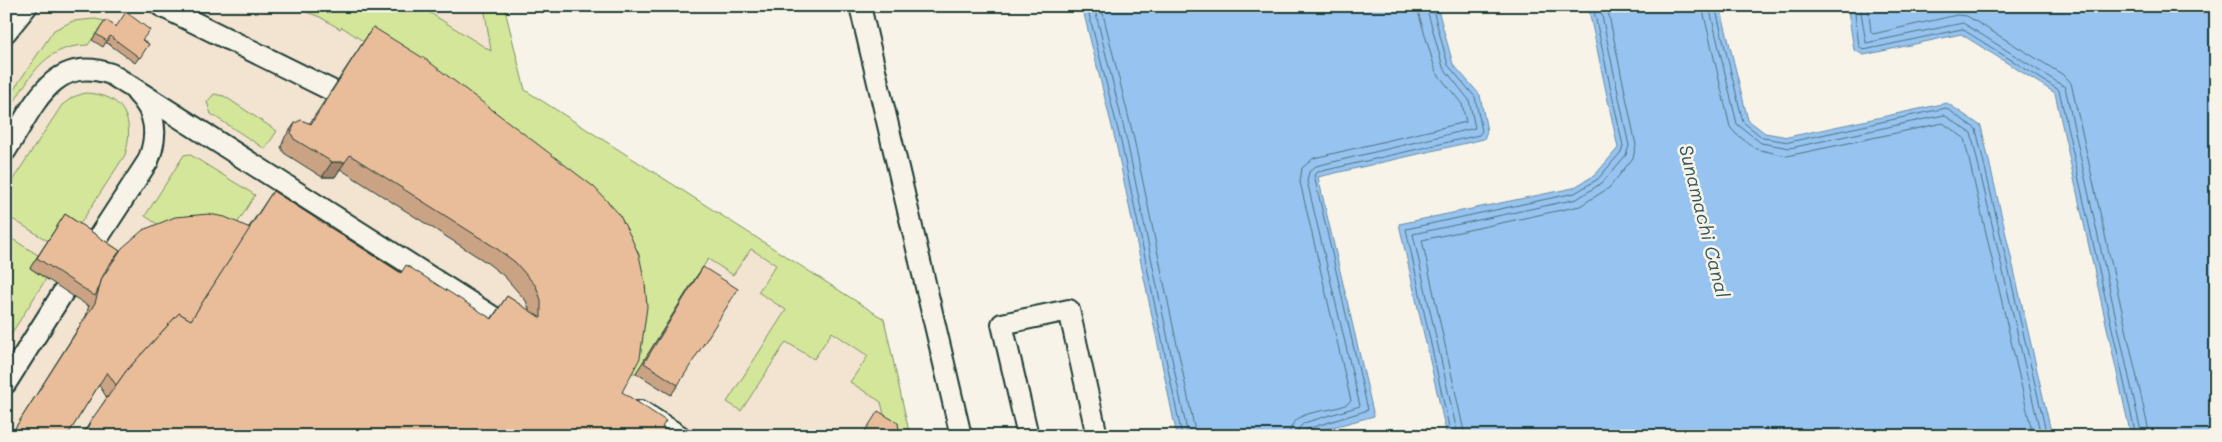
<svg xmlns="http://www.w3.org/2000/svg" width="2222" height="442" font-family="Mali,sans-serif">
<style>
.built{fill:#f3e3d1}
.green{fill:#d4e69a;stroke:#7a9267}
.water{fill:#96c3f0;stroke:#668da5}
.lines{fill:none;stroke-linecap:round;stroke-linejoin:round}
.shore{stroke:#4f737f;stroke-width:1}
.lane-casing{stroke:#1f3d34;stroke-width:24}
.lane{stroke:#f7f3e8;stroke-width:20}
.wall{fill:#c9a384;stroke:#1f3d34}
.shaded-wall{fill:#a4846c;stroke:#1f3d34}
.building{fill:#eabd9a;stroke:#1f3d34}
.labels{text-anchor:middle;dominant-baseline:central;stroke-width:5;stroke-linejoin:round;paint-order:stroke}
.water-label{font-size:19px;font-style:italic;fill:#37585a;stroke:#f7f3e8}
</style>
<rect width="100%" height="100%" fill="#f7f3e8"/>
<filter id="ink" filterUnits="userSpaceOnUse"><feTurbulence type="fractalNoise" baseFrequency=".02" numOctaves="2"/><feDisplacementMap in="SourceGraphic" scale="10" xChannelSelector="R" yChannelSelector="G"/><feConvolveMatrix kernelMatrix="1 2 1 2 8 2 1 2 1" color-interpolation-filters="sRGB"/></filter>
<g filter="url(#ink)">
<!-- built -->
<path class="built" d="M 6,6 L 504,6 L 525,90 L 886,327 L 910,436 L 6,436 Z"/>
<!-- green -->
<g class="green">
<path d="M 290,6 L 419,6 L 491,51 L 484,6 L 504,6 L 525,90 L 884,319 L 910,436 L 889,436 L 881,402 L 850,382 L 868,356 L 832,332 L 814,359 L 786,342 L 741,411 L 727,402 L 786,310 L 758,292 L 776,265 L 751,249 L 733,275 L 708,259 L 636,373 L 630,373 L 363,41 L 342,27 L 340,29 L 320,17 Z"/>
<path d="M 95,19 L 105,21 L 88,45 C 41,46 29,80 6,115 L 6,101 L 54,30 L 73,21 Z"/>
<path d="M 85,93 C 125,94 135,121 125,155 L 73,235 L 58,225 L 48,241 L 6,215 L 6,190 L 62,105 L 73,97 Z"/>
<path d="M 214,94 L 224,96 L 277,131 L 265,149 L 211,114 L 207,102 Z"/>
<path d="M 189,154 L 255,195 L 230,235 L 166,230 L 145,216 L 184,155 Z"/>
<path d="M 6,235 L 38,255 L 30,268 L 46,279 L 6,342 Z"/>
</g>
<!-- water -->
<g class="water">
<path d="M 1082,6 L 1437,6 L 1453,64 L 1480,95 L 1487,131 L 1484,139 L 1318,177 L 1374,416 L 1300,436 L 1177,436 L 1116,143 Z"/>
<path d="M 1588,6 L 1720,6 L 1748,120 L 1765,133 L 1788,137 L 1947,103 L 1981,126 L 2052,436 L 1447,436 L 1399,224 L 1573,188 L 1595,175 L 1618,148 Z"/>
<path d="M 1849,6 L 2216,6 L 2216,436 L 2131,436 L 2055,93 L 1961,34 L 1864,55 L 1854,50 L 1848,11 Z"/>
</g>
<g class="lines">
<!-- shore -->
<g class="shore">
<path d="M 1087,6 L 1121,142 L 1182,436"/>
<path d="M 1094,6 L 1127,141 L 1188,436"/>
<path d="M 1101,6 L 1134,139 L 1196,436"/>
<path d="M 1702,6 L 1730,127 L 1736,134 L 1756,149 L 1787,156 L 1943,123 L 1964,138 L 2033,436"/>
<path d="M 1709,6 L 1737,124 L 1761,143 L 1790,148 L 1944,115 L 1971,133 L 2041,436"/>
<path d="M 1715,6 L 1743,122 L 1763,138 L 1789,142 L 1946,108 L 1976,129 L 2047,436"/>
<path d="M 1854,6 L 1859,46 L 1864,50 L 1962,29 L 2059,90 L 2136,436"/>
<path d="M 1860,6 L 1866,43 L 1963,23 L 2065,87 L 2142,436"/>
<path d="M 1868,6 L 1871,32 L 1873,34 L 1957,15 L 1967,16 L 2065,76 L 2071,83 L 2150,436"/>
<path d="M 1289,436 C 1291,404 1335,416 1351,401 L 1300,182 L 1302,168 L 1314,158 L 1466,122 L 1462,104 L 1436,72 L 1419,15 L 1418,6"/>
<path d="M 1297,436 L 1299,428 L 1304,423 L 1360,406 L 1307,181 L 1309,172 L 1316,166 L 1475,128 L 1469,100 L 1443,67 L 1426,6"/>
<path d="M 1303,436 L 1307,429 L 1368,410 L 1314,175 L 1318,172 L 1479,135 L 1482,131 L 1475,97 L 1448,65 L 1432,6"/>
<path d="M 1451,436 L 1406,229 L 1575,193 L 1598,179 L 1621,152 L 1623,146 L 1593,6"/>
<path d="M 1458,436 L 1413,234 L 1577,199 L 1603,182 L 1626,155 L 1629,146 L 1600,6"/>
<path d="M 1465,436 L 1422,240 L 1580,206 L 1609,188 L 1633,158 L 1636,145 L 1607,6"/>
</g>
<!-- lane casing -->
<g class="lane-casing">
<g id="lane">
<path d="M 161,6 L 331,90"/>
<path d="M 860,6 L 961,436"/>
<path d="M 6,32 L 27,6"/>
<path d="M 6,150 C 33,108 52,53 111,74 L 493,317"/>
<path d="M 92,247 L 148,161 C 158,136 157,113 137,93"/>
<path d="M 6,383 L 64,291"/>
<path d="M 641,411 L 680,436"/>
<path d="M 1028,436 L 1002,324 L 1069,310 L 1097,436"/>
</g>
</g>
<!-- lane -->
<use href="#lane" class="lane"/>
</g>
<!-- wall -->
<g class="wall">
<path d="M 106,20 L 116,27 L 143,40 L 149,44 L 135,63 L 106,42 L 103,47 L 92,40 Z"/>
<path d="M 373,27 L 622,392 L 662,427 L 675,436 L 81,436 L 108,396 L 107,398 L 99,385 L 67,436 L 10,436 L 86,316 L 89,305 L 88,306 L 30,268 L 65,214 L 120,251 L 249,227 L 273,191 L 400,272 L 491,319 L 507,296 L 530,311 L 526,301 L 504,276 L 486,262 L 340,169 L 335,177 L 322,177 L 284,153 L 281,147 L 285,137 L 295,123 L 310,123 Z"/>
<path d="M 703,267 L 678,385 L 671,395 L 636,373 L 696,277 Z"/>
</g>
<!-- shaded-wall -->
<path class="shaded-wall" d="M 332,162 L 345,162 L 335,177 L 322,177 Z"/>
<!-- building -->
<g class="building">
<path d="M 126,12 L 150,30 L 142,40 L 149,44 L 140,58 L 110,36 L 107,41 L 96,34 L 106,20 L 116,27 Z"/>
<path d="M 373,27 L 428,61 L 594,187 L 619,214 L 630,235 L 639,255 L 645,283 L 647,307 L 640,358 L 622,392 L 666,421 L 662,427 L 675,436 L 84,436 L 90,422 L 126,371 L 179,313 L 191,320 L 273,191 L 401,273 L 406,265 L 492,319 L 507,296 L 541,318 L 541,300 L 536,286 L 515,262 L 496,248 L 350,155 L 345,162 L 332,162 L 294,139 L 291,133 L 295,123 L 301,120 L 311,124 Z"/>
<path d="M 65,214 L 120,251 L 108,266 L 102,278 L 100,285 L 95,296 L 37,258 Z"/>
<path d="M 209,214 L 225,217 L 250,228 L 191,320 L 179,313 L 126,371 L 116,385 L 107,372 L 67,436 L 10,436 L 95,303 L 102,278 L 122,248 L 143,230 L 175,217 Z"/>
<path d="M 703,267 L 738,289 L 678,385 L 644,363 Z"/>
<path d="M 878,411 L 898,423 L 900,436 L 862,436 Z"/>
</g>
</g>
<g class="labels">
<!-- water labels -->
<g class="water-label">
<text transform="translate(1705 221) rotate(76)">Sunamachi Canal</text>
</g>
</g>
<!-- margin -->
<rect width="2222" height="442" fill="none" stroke="#f7f3e8" stroke-width="25"/>
<rect x="12" y="12" width="2197" height="417" fill="none" stroke="#1f3d34" stroke-width="2" filter="url(#ink)"/>
</svg>
